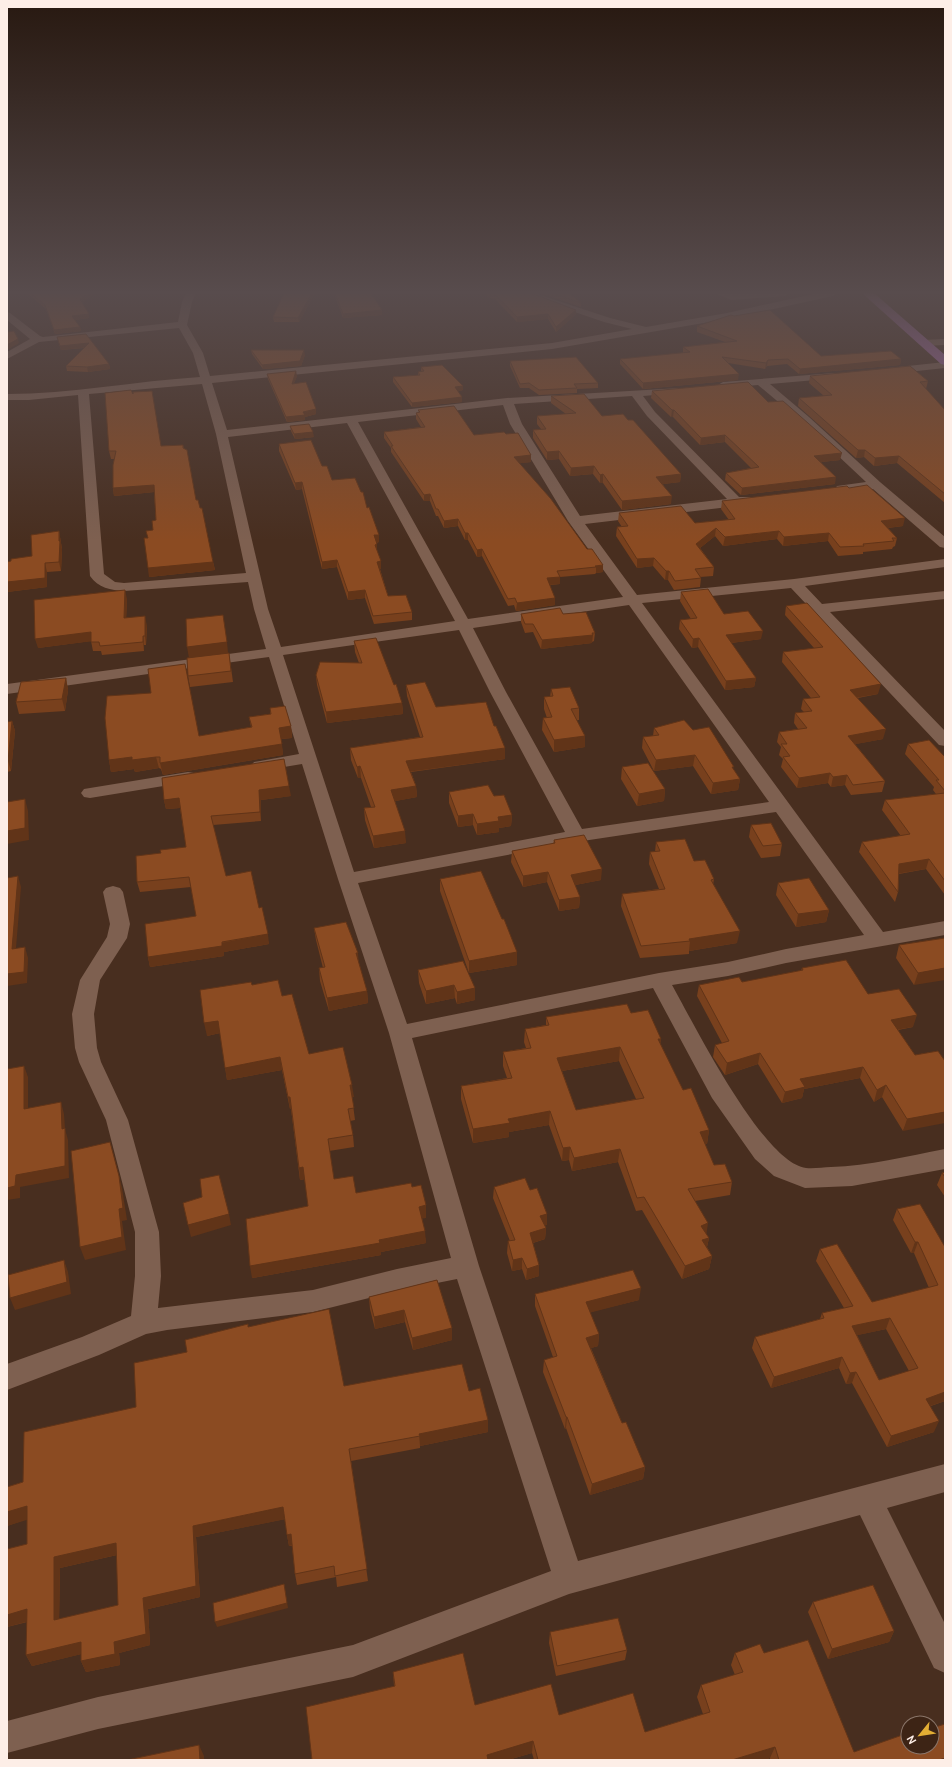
<svg xmlns="http://www.w3.org/2000/svg" width="952" height="1767" font-family="Cabin,sans-serif">
<style>
.lines{fill:none;stroke-linecap:round;stroke-linejoin:round}
.minor{fill:#7e6050;fill-rule:evenodd}
.trunk{fill:#a96aac;fill-rule:evenodd}
.wall{fill:#78401d;fill-rule:evenodd}
.shaded-wall{fill:#613418}
.building{fill:#8b4b22;stroke:#613418;fill-rule:evenodd}
</style>
<rect width="100%" height="100%" fill="#482e1f"/>
<g class="lines">
<!-- minor -->
<g class="minor">
<path d="M 186,293 L 196,293 L 192,302 L 187,325 L 203,353 L 210,376 L 552,343 L 632,329 L 604,322 L 519,293 L 534,293 L 610,318 L 646,327 L 727,313 L 818,293 L 837,293 L 833,296 L 727,319 L 552,349 L 212,383 L 227,430 L 507,398 L 681,388 L 682,390 L 677,393 L 643,396 L 655,412 L 739,497 L 752,497 L 753,500 L 752,503 L 737,506 L 585,524 L 637,595 L 794,579 L 945,559 L 945,567 L 805,586 L 822,604 L 945,591 L 945,599 L 830,612 L 945,731 L 945,746 L 939,745 L 791,588 L 642,603 L 883,932 L 945,921 L 945,935 L 786,963 L 728,976 L 672,985 C 694,1024 763,1163 806,1168 C 814,1169 823,1167 831,1167 C 869,1166 907,1156 945,1149 L 945,1169 L 852,1186 L 805,1188 L 774,1176 L 755,1159 L 712,1098 L 653,988 L 412,1038 L 479,1266 L 578,1561 L 945,1464 L 945,1492 L 887,1508 L 945,1624 L 945,1673 L 934,1668 L 860,1515 L 569,1594 L 353,1677 L 98,1729 L 7,1753 L 7,1721 L 98,1697 L 353,1645 L 551,1571 L 457,1279 L 397,1291 L 313,1312 L 167,1330 L 146,1334 L 99,1355 L 7,1390 L 7,1364 L 82,1337 L 131,1316 L 135,1276 L 135,1232 L 106,1120 L 79,1062 L 75,1048 L 72,1014 L 80,980 L 107,937 L 110,924 L 103,892 L 106,888 L 113,886 L 120,888 L 123,892 L 130,924 L 127,938 L 100,980 L 94,1014 L 97,1048 L 101,1062 L 128,1120 L 159,1232 L 161,1276 L 158,1308 L 313,1290 L 397,1269 L 451,1258 L 389,1033 L 338,879 L 302,764 L 260,771 L 254,770 L 251,766 L 254,762 L 260,761 L 299,754 L 269,657 L 7,694 L 7,684 L 266,649 L 254,609 L 248,582 L 124,591 C 111,590 98,588 90,576 L 78,395 L 29,400 L 7,400 L 7,394 C 70,394 136,381 200,377 L 193,353 L 179,328 L 39,342 L 7,359 L 7,352 L 30,339 L 7,320 L 7,312 L 10,313 L 40,336 L 43,337 L 178,322 L 182,302 ZM 202,384 L 216,434 L 246,573 L 124,583 L 115,582 L 104,574 L 89,394 ZM 632,396 L 647,416 L 727,499 L 580,516 L 522,424 L 514,404 ZM 503,405 L 510,424 L 568,521 L 623,597 L 468,619 L 358,422 ZM 347,423 L 455,621 L 281,647 L 268,609 L 228,437 ZM 629,605 L 769,802 L 582,829 L 506,692 L 473,628 ZM 459,630 L 490,692 L 565,832 L 354,872 L 283,655 ZM 776,812 L 864,935 L 786,949 L 728,962 L 659,973 L 407,1024 L 358,883 L 576,842 Z"/>
<path d="M 715,293 L 789,293 L 785,296 L 731,300 Z"/>
<path d="M 945,339 L 945,345 L 923,346 L 918,343 L 923,340 Z"/>
<path d="M 945,362 L 945,368 L 889,374 L 884,371 L 889,368 Z"/>
<path d="M 834,373 L 838,374 L 839,376 L 838,378 L 770,384 L 809,417 L 880,482 L 945,537 L 945,548 L 940,547 L 873,489 L 841,493 L 837,492 L 835,489 L 837,486 L 866,482 L 801,421 L 758,385 L 723,388 L 718,385 L 723,382 Z"/>
<path d="M 188,772 L 194,773 L 197,777 L 194,781 L 90,798 L 84,797 L 81,793 L 84,789 L 90,788 Z"/>
</g>
<!-- trunk -->
<path class="trunk" d="M 862,293 L 874,293 L 945,355 L 945,365 L 941,364 Z"/>
</g>
<!-- wall -->
<g class="wall">
<path d="M 27,293 L 96,293 L 82,302 L 89,314 L 89,318 L 75,320 L 80,327 L 81,331 L 55,334 L 46,309 Z"/>
<path d="M 315,293 L 299,322 L 274,322 L 273,317 Z"/>
<path d="M 334,293 L 371,293 L 382,315 L 343,318 Z"/>
<path d="M 486,293 L 531,293 L 576,310 L 576,314 L 556,332 L 548,319 L 517,322 L 496,300 L 487,297 Z"/>
<path d="M 540,293 L 569,293 L 581,303 L 581,307 Z"/>
<path d="M 697,326 L 821,356 L 901,359 L 900,365 L 799,374 L 787,364 L 767,366 L 765,369 L 728,363 L 738,380 L 643,389 L 620,364 L 620,359 L 683,353 L 683,347 L 725,342 L 697,332 Z"/>
<path d="M 86,334 L 109,364 L 110,369 L 88,372 L 67,371 L 66,366 L 84,348 L 61,350 L 57,337 Z"/>
<path d="M 251,350 L 305,355 L 301,366 L 263,369 L 252,354 Z"/>
<path d="M 510,361 L 598,383 L 598,388 L 577,389 L 577,393 L 539,395 L 529,388 L 520,388 L 510,366 Z"/>
<path d="M 421,367 L 463,390 L 458,391 L 462,397 L 462,402 L 412,407 L 393,382 L 393,377 L 418,375 L 418,372 L 421,372 Z"/>
<path d="M 267,374 L 297,376 L 294,383 L 316,414 L 305,417 L 305,420 L 287,422 L 268,379 Z"/>
<path d="M 810,376 L 928,381 L 926,389 L 945,410 L 945,503 L 897,463 L 874,466 L 864,457 L 856,458 L 798,406 L 799,398 L 824,396 L 809,383 Z"/>
<path d="M 652,391 L 768,402 L 840,460 L 821,462 L 835,484 L 741,495 L 725,480 L 726,473 L 751,468 L 725,442 L 700,445 L 673,417 L 671,417 L 651,398 Z"/>
<path d="M 551,396 L 602,416 L 628,420 L 681,474 L 680,482 L 663,484 L 671,504 L 622,510 L 603,483 L 600,483 L 593,474 L 570,476 L 559,459 L 547,460 L 533,438 L 533,430 L 541,429 L 537,424 L 537,416 L 566,414 L 551,403 Z"/>
<path d="M 418,410 L 474,435 L 506,434 L 531,455 L 531,462 L 519,463 L 603,572 L 596,573 L 595,574 L 560,577 L 560,584 L 550,585 L 555,605 L 516,611 L 514,605 L 508,606 L 482,556 L 477,557 L 468,540 L 465,540 L 458,526 L 444,528 L 438,516 L 436,516 L 430,501 L 424,501 L 391,452 L 391,448 L 384,438 L 384,432 L 421,427 L 416,419 L 416,413 L 419,413 Z"/>
<path d="M 290,426 L 314,437 L 295,439 L 291,431 Z"/>
<path d="M 279,444 L 322,466 L 332,480 L 367,508 L 379,535 L 379,542 L 376,543 L 377,552 L 381,569 L 380,569 L 388,596 L 412,612 L 412,620 L 374,624 L 365,598 L 348,600 L 337,567 L 322,569 L 302,489 L 296,490 L 279,451 Z"/>
<path d="M 183,445 L 196,500 L 200,508 L 215,570 L 149,577 L 148,538 L 153,530 L 156,520 L 154,492 L 114,496 L 113,488 L 114,459 L 111,459 L 109,451 L 161,446 Z"/>
<path d="M 849,488 L 903,526 L 888,528 L 897,538 L 895,546 L 893,547 L 892,549 L 863,552 L 863,554 L 838,556 L 828,541 L 783,546 L 777,539 L 723,546 L 715,536 L 700,548 L 714,567 L 713,576 L 700,577 L 701,578 L 700,587 L 674,590 L 668,580 L 665,580 L 653,566 L 637,568 L 616,536 L 617,527 L 622,527 L 618,521 L 619,513 L 695,523 L 729,520 L 721,509 L 722,501 Z"/>
<path d="M 59,531 L 62,549 L 61,571 L 47,572 L 47,587 L 7,592 L 7,562 L 32,556 Z"/>
<path d="M 681,592 L 724,614 L 761,639 L 731,643 L 756,678 L 754,687 L 725,690 L 698,647 L 692,648 L 679,629 L 680,620 L 691,619 L 680,601 Z"/>
<path d="M 127,599 L 126,618 L 147,626 L 146,645 L 144,645 L 144,651 L 102,655 L 101,651 L 93,651 L 91,641 L 38,648 Z"/>
<path d="M 786,606 L 878,694 L 858,698 L 883,739 L 855,744 L 885,781 L 882,792 L 851,795 L 845,785 L 831,787 L 828,783 L 797,788 L 781,767 L 783,759 L 779,755 L 781,747 L 777,742 L 779,732 L 798,729 L 794,723 L 795,713 L 804,712 L 801,709 L 803,699 L 811,698 L 782,662 L 783,652 L 814,648 L 785,615 Z"/>
<path d="M 521,614 L 563,614 L 595,633 L 594,641 L 592,642 L 592,643 L 541,649 L 533,632 L 525,633 L 521,622 Z"/>
<path d="M 354,641 L 394,685 L 402,703 L 403,714 L 327,723 L 317,685 L 316,675 L 359,663 L 355,652 Z"/>
<path d="M 229,653 L 233,682 L 190,687 L 188,676 Z"/>
<path d="M 66,678 L 68,690 L 65,711 L 19,714 L 16,702 Z"/>
<path d="M 406,685 L 436,707 L 494,726 L 505,748 L 505,759 L 411,772 L 416,786 L 417,797 L 395,801 L 406,843 L 374,848 L 365,820 L 364,808 L 371,807 L 361,778 L 358,778 L 351,760 L 350,748 L 420,737 L 407,696 Z"/>
<path d="M 551,689 L 579,708 L 579,720 L 577,720 L 585,747 L 554,752 L 542,730 L 543,718 L 547,718 L 544,709 L 544,697 L 550,697 Z"/>
<path d="M 270,708 L 291,726 L 292,738 L 281,739 L 283,755 L 163,775 L 161,769 L 159,768 L 135,772 L 134,769 L 111,772 L 109,760 L 199,736 L 251,727 L 249,717 L 270,714 Z"/>
<path d="M 12,721 L 15,731 L 11,771 L 7,772 L 7,722 Z"/>
<path d="M 654,728 L 734,770 L 740,779 L 738,790 L 711,794 L 693,766 L 654,771 L 642,748 L 643,737 L 653,736 Z"/>
<path d="M 908,744 L 945,757 L 945,895 L 926,869 L 899,874 L 898,892 L 895,902 L 859,852 L 862,842 L 901,836 L 882,810 L 885,800 L 936,794 L 933,790 L 934,787 L 905,754 Z"/>
<path d="M 622,767 L 665,789 L 664,801 L 637,806 L 621,779 Z"/>
<path d="M 449,792 L 494,796 L 512,815 L 511,826 L 499,828 L 499,832 L 477,835 L 473,825 L 458,827 L 449,803 Z"/>
<path d="M 291,796 L 261,800 L 261,821 L 213,825 L 226,876 L 259,908 L 269,944 L 224,952 L 224,956 L 150,967 L 148,957 L 196,916 L 191,887 L 140,892 L 137,882 L 161,853 L 186,847 L 180,808 L 166,809 L 164,800 Z"/>
<path d="M 751,825 L 782,844 L 780,856 L 761,858 L 749,837 Z"/>
<path d="M 554,840 L 601,880 L 575,885 L 580,897 L 579,908 L 559,911 L 547,882 L 523,887 L 511,862 L 512,851 L 553,844 Z"/>
<path d="M 656,842 L 694,861 L 714,879 L 713,885 L 737,943 L 689,951 L 689,954 L 640,958 L 621,906 L 622,894 L 659,889 L 649,864 L 650,852 L 655,852 Z"/>
<path d="M 440,879 L 517,952 L 517,965 L 469,973 L 440,891 Z"/>
<path d="M 778,883 L 829,910 L 826,922 L 796,927 L 776,895 Z"/>
<path d="M 314,928 L 358,953 L 358,962 L 367,991 L 368,1003 L 329,1011 L 320,981 L 319,968 L 323,968 L 316,940 Z"/>
<path d="M 945,938 L 914,985 L 896,958 L 899,945 Z"/>
<path d="M 463,961 L 475,1000 L 457,1004 L 455,998 L 426,1004 L 419,983 L 418,970 Z"/>
<path d="M 802,968 L 868,994 L 913,1027 L 898,1030 L 915,1055 L 938,1051 L 903,1131 L 882,1097 L 874,1102 L 860,1078 L 804,1089 L 802,1098 L 782,1103 L 758,1064 L 725,1075 L 713,1057 L 715,1045 L 722,1043 L 697,996 L 699,985 L 742,982 L 801,971 Z"/>
<path d="M 252,985 L 282,996 L 309,1054 L 354,1097 L 352,1097 L 355,1120 L 350,1121 L 353,1135 L 354,1147 L 329,1151 L 334,1179 L 356,1193 L 412,1187 L 426,1205 L 426,1218 L 422,1218 L 426,1243 L 381,1252 L 381,1255 L 252,1278 L 308,1206 L 305,1179 L 300,1180 L 291,1109 L 290,1109 L 282,1070 L 227,1080 L 220,1033 L 207,1036 Z"/>
<path d="M 631,1013 L 661,1039 L 660,1044 L 683,1090 L 709,1130 L 707,1144 L 705,1144 L 714,1165 L 732,1182 L 730,1195 L 695,1201 L 706,1234 L 709,1238 L 707,1247 L 712,1256 L 709,1269 L 682,1279 L 642,1210 L 636,1211 L 618,1162 L 572,1171 L 569,1160 L 562,1161 L 549,1125 L 509,1132 L 509,1137 L 473,1143 L 461,1099 L 461,1086 L 507,1078 L 503,1066 L 503,1052 L 526,1048 L 524,1042 L 525,1029 L 546,1025 L 546,1017 ZM 619,1061 L 636,1099 L 576,1110 L 562,1071 Z"/>
<path d="M 945,1172 L 945,1197 L 937,1185 L 942,1173 Z"/>
<path d="M 494,1187 L 547,1225 L 544,1225 L 546,1228 L 545,1239 L 533,1243 L 539,1265 L 539,1276 L 526,1280 L 522,1269 L 512,1271 L 507,1253 L 508,1241 L 510,1241 L 493,1198 Z"/>
<path d="M 897,1209 L 945,1247 L 945,1401 L 931,1406 L 934,1432 L 887,1447 L 852,1383 L 846,1384 L 839,1368 L 771,1388 L 752,1348 L 755,1337 L 820,1319 L 822,1313 L 844,1308 L 816,1261 L 820,1249 L 872,1302 L 929,1288 L 914,1253 L 911,1253 L 893,1220 ZM 886,1329 L 909,1371 L 879,1380 L 857,1335 Z"/>
<path d="M 437,1280 L 452,1340 L 413,1350 L 405,1322 L 375,1329 L 370,1309 L 369,1297 Z"/>
<path d="M 535,1294 L 639,1300 L 590,1312 L 599,1334 L 598,1346 L 591,1348 L 622,1423 L 645,1467 L 643,1479 L 590,1495 L 566,1428 L 565,1429 L 543,1372 L 544,1360 L 553,1357 L 535,1306 Z"/>
<path d="M 248,1327 L 344,1386 L 469,1391 L 488,1432 L 420,1446 L 420,1448 L 351,1461 L 368,1581 L 337,1587 L 336,1577 L 297,1585 L 295,1574 L 292,1546 L 289,1546 L 287,1535 L 285,1519 L 196,1537 L 200,1597 L 148,1609 L 150,1645 L 119,1653 L 120,1665 L 86,1672 L 81,1661 L 81,1654 L 32,1666 L 26,1655 L 27,1622 L 7,1627 L 7,1549 L 27,1544 L 27,1519 L 7,1526 L 7,1487 L 23,1482 L 136,1407 L 187,1352 ZM 117,1555 L 118,1605 L 59,1619 L 60,1568 Z"/>
<path d="M 813,1602 L 894,1631 L 889,1642 L 828,1659 L 808,1612 Z"/>
<path d="M 550,1632 L 627,1650 L 625,1660 L 556,1676 L 549,1643 Z"/>
<path d="M 735,1653 L 764,1653 L 854,1752 L 908,1747 L 945,1724 L 945,1760 L 770,1760 L 770,1758 L 764,1760 L 534,1760 L 532,1753 L 508,1760 L 312,1760 L 394,1686 L 393,1672 L 475,1705 L 559,1715 L 645,1732 L 703,1714 L 697,1697 L 701,1685 L 735,1675 L 731,1665 Z"/>
</g>
<!-- shaded-wall -->
<g class="shaded-wall">
<path d="M 89,293 L 96,293 L 81,303 L 80,299 Z"/>
<path d="M 312,293 L 315,293 L 299,322 L 298,318 Z"/>
<path d="M 382,310 L 382,315 L 343,318 L 343,314 Z"/>
<path d="M 576,310 L 576,314 L 556,332 L 556,327 Z"/>
<path d="M 89,314 L 89,318 L 73,320 L 72,316 Z"/>
<path d="M 548,314 L 548,319 L 517,322 L 517,317 Z"/>
<path d="M 80,327 L 81,331 L 55,334 L 54,330 Z"/>
<path d="M 18,339 L 19,343 L 7,350 L 7,345 Z"/>
<path d="M 89,343 L 90,347 L 61,350 L 60,346 Z"/>
<path d="M 304,350 L 305,355 L 301,366 L 263,369 L 262,365 Z"/>
<path d="M 901,359 L 900,365 L 799,374 L 800,369 Z"/>
<path d="M 768,360 L 767,366 L 765,369 L 766,363 Z"/>
<path d="M 109,364 L 110,369 L 88,372 L 87,367 Z"/>
<path d="M 296,371 L 297,376 L 292,388 L 292,384 Z"/>
<path d="M 739,374 L 738,380 L 643,389 L 643,383 Z"/>
<path d="M 463,386 L 463,390 L 455,392 L 455,387 Z"/>
<path d="M 462,397 L 462,402 L 412,407 L 412,403 Z"/>
<path d="M 316,409 L 316,414 L 305,417 L 305,420 L 287,422 L 286,417 Z"/>
<path d="M 672,410 L 674,410 L 673,417 L 671,417 Z"/>
<path d="M 313,432 L 314,437 L 295,439 L 294,434 Z"/>
<path d="M 725,435 L 725,442 L 700,445 L 701,438 Z"/>
<path d="M 858,450 L 865,450 L 864,457 L 856,458 Z"/>
<path d="M 559,451 L 559,459 L 547,460 L 547,452 Z"/>
<path d="M 842,453 L 840,460 L 813,463 L 814,456 Z"/>
<path d="M 531,455 L 531,462 L 514,464 L 514,457 Z"/>
<path d="M 899,456 L 897,463 L 874,466 L 875,458 Z"/>
<path d="M 594,466 L 593,474 L 570,476 L 571,468 Z"/>
<path d="M 603,474 L 603,483 L 600,483 L 600,475 Z"/>
<path d="M 681,474 L 680,482 L 656,485 L 656,477 Z"/>
<path d="M 836,477 L 835,484 L 741,495 L 742,488 Z"/>
<path d="M 302,482 L 302,489 L 296,490 L 295,483 Z"/>
<path d="M 154,485 L 155,492 L 114,496 L 113,488 Z"/>
<path d="M 430,494 L 430,501 L 424,501 L 424,495 Z"/>
<path d="M 672,496 L 671,504 L 622,510 L 622,501 Z"/>
<path d="M 905,518 L 903,526 L 879,529 L 881,521 Z"/>
<path d="M 458,519 L 458,526 L 444,528 L 444,521 Z"/>
<path d="M 716,528 L 715,536 L 695,552 L 696,544 Z"/>
<path d="M 59,531 L 62,549 L 61,571 L 59,562 Z"/>
<path d="M 779,531 L 777,539 L 723,546 L 725,537 Z"/>
<rect x="465" y="533" width="3" height="7"/>
<path d="M 829,533 L 828,541 L 783,546 L 784,537 Z"/>
<path d="M 374,535 L 379,535 L 379,542 L 374,543 Z"/>
<path d="M 377,544 L 377,552 L 375,545 Z"/>
<path d="M 482,549 L 482,556 L 477,557 L 477,550 Z"/>
<path d="M 654,558 L 653,566 L 637,568 L 637,559 Z"/>
<path d="M 337,560 L 337,567 L 322,569 L 322,562 Z"/>
<path d="M 381,561 L 381,569 L 378,569 L 377,562 Z"/>
<path d="M 213,562 L 215,570 L 149,577 L 148,568 Z"/>
<path d="M 45,563 L 47,572 L 47,587 L 7,592 L 7,582 Z"/>
<path d="M 603,565 L 603,572 L 596,573 L 596,567 L 595,566 Z"/>
<path d="M 666,571 L 669,571 L 668,580 L 665,580 Z"/>
<path d="M 560,577 L 560,584 L 547,585 L 547,578 Z"/>
<path d="M 125,590 L 127,599 L 126,627 L 124,618 Z"/>
<path d="M 365,590 L 365,598 L 348,600 L 348,592 Z"/>
<path d="M 555,598 L 555,605 L 516,611 L 517,603 Z"/>
<path d="M 145,616 L 147,626 L 146,645 L 145,636 Z"/>
<path d="M 763,631 L 761,639 L 724,644 L 726,635 Z"/>
<path d="M 91,632 L 93,641 L 38,648 L 35,639 Z"/>
<path d="M 593,635 L 592,643 L 541,649 L 542,640 Z"/>
<path d="M 143,636 L 144,645 L 144,651 L 143,642 Z"/>
<path d="M 699,638 L 698,647 L 692,648 L 693,639 Z"/>
<path d="M 227,642 L 228,653 L 189,658 L 187,647 Z"/>
<path d="M 66,678 L 68,690 L 65,711 L 62,699 Z"/>
<path d="M 756,678 L 754,687 L 725,690 L 726,681 Z"/>
<path d="M 881,684 L 878,694 L 848,699 L 850,690 Z"/>
<path d="M 402,703 L 403,714 L 327,723 L 326,712 Z"/>
<path d="M 12,721 L 15,731 L 11,771 L 8,761 Z"/>
<path d="M 291,726 L 292,738 L 280,739 L 279,728 Z"/>
<path d="M 886,729 L 883,739 L 846,746 L 848,736 Z"/>
<path d="M 585,736 L 585,747 L 554,752 L 554,740 Z"/>
<path d="M 282,744 L 283,755 L 163,775 L 160,763 Z"/>
<path d="M 505,748 L 505,759 L 407,772 L 406,761 Z"/>
<path d="M 695,755 L 693,766 L 654,771 L 656,760 Z"/>
<path d="M 132,757 L 156,757 L 159,768 L 135,772 L 134,769 L 111,772 L 109,760 Z"/>
<path d="M 360,766 L 361,778 L 358,778 L 357,767 Z"/>
<path d="M 830,773 L 828,783 L 797,788 L 799,778 Z"/>
<path d="M 847,775 L 845,785 L 831,787 L 833,777 Z"/>
<path d="M 740,779 L 738,790 L 711,794 L 713,783 Z"/>
<path d="M 289,786 L 291,796 L 261,800 L 261,821 L 260,812 L 259,790 Z"/>
<path d="M 416,786 L 417,797 L 391,802 L 391,790 Z"/>
<path d="M 665,789 L 664,801 L 637,806 L 639,794 Z"/>
<path d="M 179,798 L 180,808 L 166,809 L 164,800 Z"/>
<path d="M 25,799 L 28,811 L 29,840 L 7,844 L 7,831 Z"/>
<path d="M 473,814 L 473,825 L 458,827 L 458,816 Z"/>
<path d="M 512,815 L 511,826 L 499,828 L 499,832 L 477,835 L 477,824 L 498,817 Z"/>
<path d="M 405,831 L 406,843 L 374,848 L 373,836 Z"/>
<path d="M 929,859 L 926,869 L 896,874 L 899,864 Z"/>
<path d="M 602,869 L 601,880 L 570,886 L 571,875 Z"/>
<path d="M 548,872 L 547,882 L 523,887 L 523,876 Z"/>
<path d="M 18,876 L 21,887 L 15,960 L 12,949 Z"/>
<path d="M 580,897 L 579,908 L 559,911 L 559,900 Z"/>
<path d="M 829,910 L 826,922 L 796,927 L 798,914 Z"/>
<path d="M 740,931 L 737,943 L 689,951 L 690,941 L 689,939 Z"/>
<path d="M 268,934 L 269,944 L 224,952 L 224,956 L 150,967 L 148,957 Z"/>
<path d="M 25,947 L 28,958 L 27,983 L 7,986 L 7,974 Z"/>
<path d="M 517,952 L 517,965 L 469,973 L 469,961 Z"/>
<path d="M 356,953 L 358,953 L 359,965 Z"/>
<path d="M 945,968 L 945,980 L 914,985 L 918,973 Z"/>
<path d="M 454,985 L 455,998 L 426,1004 L 426,991 Z"/>
<path d="M 475,988 L 475,1000 L 457,1004 L 457,992 Z"/>
<path d="M 367,991 L 368,1003 L 329,1011 L 327,998 Z"/>
<path d="M 917,1015 L 913,1027 L 888,1031 L 891,1020 Z"/>
<path d="M 218,1021 L 220,1033 L 207,1036 L 204,1023 Z"/>
<path d="M 658,1039 L 661,1039 L 659,1052 Z"/>
<path d="M 620,1047 L 619,1061 L 556,1072 L 557,1058 Z"/>
<path d="M 760,1053 L 758,1064 L 725,1075 L 727,1063 Z"/>
<path d="M 280,1057 L 282,1070 L 227,1080 L 225,1068 Z"/>
<path d="M 24,1066 L 28,1077 L 28,1121 L 24,1109 Z"/>
<path d="M 863,1067 L 860,1078 L 804,1089 L 802,1098 L 782,1103 L 785,1092 L 800,1079 Z"/>
<path d="M 350,1085 L 352,1085 L 354,1097 L 351,1097 Z"/>
<path d="M 886,1085 L 882,1097 L 874,1102 L 877,1090 Z"/>
<path d="M 288,1097 L 290,1097 L 291,1109 L 290,1109 Z"/>
<path d="M 61,1102 L 64,1114 L 65,1129 L 68,1140 L 69,1178 L 20,1187 L 20,1198 L 7,1200 L 7,1188 L 16,1175 L 62,1129 Z"/>
<path d="M 550,1111 L 549,1125 L 509,1132 L 509,1137 L 473,1143 L 473,1129 L 508,1119 Z"/>
<path d="M 945,1112 L 945,1123 L 903,1131 L 907,1119 Z"/>
<path d="M 709,1130 L 707,1144 L 698,1145 L 700,1132 Z"/>
<path d="M 110,1142 L 122,1188 L 127,1220 L 122,1221 L 126,1250 L 85,1260 L 80,1247 Z"/>
<path d="M 570,1147 L 569,1160 L 562,1161 L 563,1148 Z"/>
<path d="M 620,1149 L 618,1162 L 572,1171 L 574,1158 Z"/>
<path d="M 303,1167 L 305,1179 L 300,1180 L 299,1168 Z"/>
<path d="M 426,1205 L 426,1218 L 420,1219 L 419,1207 Z"/>
<path d="M 229,1214 L 231,1225 L 191,1237 L 188,1225 Z"/>
<path d="M 547,1214 L 547,1225 L 540,1227 L 540,1216 Z"/>
<path d="M 708,1223 L 706,1237 L 701,1226 Z"/>
<path d="M 546,1228 L 545,1239 L 529,1244 L 530,1233 Z"/>
<path d="M 425,1231 L 426,1243 L 381,1252 L 381,1255 L 252,1278 L 250,1266 Z"/>
<path d="M 709,1238 L 706,1251 L 702,1240 Z"/>
<path d="M 915,1242 L 918,1242 L 914,1253 L 911,1253 Z"/>
<path d="M 712,1256 L 709,1269 L 682,1279 L 685,1266 Z"/>
<path d="M 522,1258 L 522,1269 L 512,1271 L 513,1260 Z"/>
<path d="M 64,1260 L 68,1272 L 71,1294 L 15,1310 L 10,1298 Z"/>
<path d="M 539,1265 L 539,1276 L 526,1280 L 527,1269 Z"/>
<path d="M 641,1288 L 639,1300 L 585,1314 L 586,1302 Z"/>
<path d="M 404,1310 L 405,1322 L 375,1329 L 374,1317 Z"/>
<path d="M 890,1318 L 886,1329 L 849,1337 L 852,1326 Z"/>
<path d="M 452,1328 L 452,1340 L 413,1350 L 412,1338 Z"/>
<path d="M 599,1334 L 598,1346 L 585,1350 L 586,1338 Z"/>
<path d="M 842,1357 L 839,1368 L 771,1388 L 774,1377 Z"/>
<path d="M 856,1372 L 852,1383 L 846,1384 L 850,1373 Z"/>
<path d="M 945,1392 L 945,1401 L 921,1409 L 926,1399 Z"/>
<path d="M 566,1417 L 567,1417 L 566,1428 L 565,1429 Z"/>
<path d="M 488,1420 L 488,1432 L 420,1446 L 419,1434 Z"/>
<path d="M 939,1421 L 934,1432 L 887,1447 L 891,1436 Z"/>
<path d="M 645,1467 L 643,1479 L 590,1495 L 592,1484 Z"/>
<path d="M 27,1506 L 33,1518 L 7,1526 L 7,1512 Z"/>
<path d="M 283,1507 L 286,1519 L 196,1537 L 200,1597 L 148,1609 L 150,1645 L 119,1653 L 120,1665 L 86,1672 L 81,1661 L 114,1642 L 143,1598 L 193,1526 Z"/>
<path d="M 291,1534 L 294,1545 L 289,1546 L 287,1535 Z"/>
<path d="M 116,1543 L 121,1554 L 60,1568 L 59,1631 L 54,1620 L 54,1557 Z"/>
<path d="M 284,1584 L 288,1608 L 217,1627 L 215,1622 Z"/>
<path d="M 27,1609 L 33,1620 L 7,1627 L 7,1615 Z"/>
<path d="M 894,1631 L 889,1642 L 828,1659 L 832,1649 Z"/>
<path d="M 81,1642 L 86,1653 L 32,1666 L 26,1655 Z"/>
<path d="M 533,1741 L 532,1753 L 508,1760 L 487,1760 L 487,1755 Z"/>
<path d="M 199,1745 L 204,1756 L 204,1760 L 200,1760 Z"/>
<path d="M 775,1747 L 770,1758 L 764,1760 L 732,1760 Z"/>
</g>
<!-- building -->
<g class="building">
<path d="M 31,293 L 89,293 L 80,299 L 89,314 L 72,316 L 80,327 L 54,330 L 45,305 Z"/>
<path d="M 284,293 L 312,293 L 298,318 L 273,317 Z"/>
<path d="M 335,293 L 371,293 L 382,310 L 343,314 Z"/>
<path d="M 490,293 L 531,293 L 576,310 L 556,327 L 548,314 L 517,317 L 497,296 Z"/>
<path d="M 553,293 L 569,293 L 581,303 Z"/>
<path d="M 770,310 L 821,356 L 891,351 L 901,359 L 800,369 L 788,359 L 768,360 L 766,363 L 722,357 L 739,374 L 643,383 L 620,359 L 690,352 L 683,347 L 737,341 L 697,326 L 731,315 L 734,316 Z"/>
<path d="M 14,331 L 18,339 L 7,345 L 7,332 Z"/>
<path d="M 86,334 L 109,364 L 87,367 L 66,366 L 89,343 L 60,346 L 57,337 Z"/>
<path d="M 251,350 L 304,350 L 300,361 L 262,365 Z"/>
<path d="M 576,357 L 598,383 L 574,384 L 577,388 L 539,390 L 529,383 L 520,384 L 510,361 Z"/>
<path d="M 442,365 L 463,386 L 455,387 L 462,397 L 412,403 L 393,377 L 420,375 L 418,372 L 424,371 L 421,367 Z"/>
<path d="M 910,366 L 928,381 L 920,382 L 945,410 L 945,494 L 899,456 L 875,458 L 865,450 L 858,450 L 799,398 L 832,395 L 810,376 Z"/>
<path d="M 296,371 L 292,384 L 306,382 L 316,409 L 303,412 L 305,415 L 286,417 L 267,374 Z"/>
<path d="M 748,382 L 768,402 L 783,401 L 842,453 L 814,456 L 836,477 L 742,488 L 726,473 L 759,467 L 725,435 L 701,438 L 674,410 L 672,410 L 652,391 Z"/>
<path d="M 131,390 L 133,394 L 133,392 L 152,391 L 161,446 L 183,445 L 183,448 L 187,450 L 196,500 L 198,500 L 200,508 L 202,508 L 213,562 L 148,568 L 144,538 L 148,538 L 146,531 L 153,530 L 152,521 L 156,520 L 154,485 L 113,488 L 113,465 L 116,451 L 109,451 L 105,393 Z"/>
<path d="M 584,394 L 602,416 L 623,414 L 628,420 L 633,420 L 681,474 L 656,477 L 672,496 L 622,501 L 603,474 L 600,475 L 594,466 L 571,468 L 559,451 L 547,452 L 533,430 L 546,429 L 537,416 L 576,413 L 551,396 Z"/>
<path d="M 454,406 L 474,435 L 504,432 L 506,434 L 518,433 L 531,455 L 514,457 L 551,499 L 587,549 L 592,549 L 603,565 L 595,566 L 596,567 L 557,571 L 560,577 L 547,578 L 555,598 L 517,603 L 515,598 L 508,599 L 482,549 L 477,550 L 468,533 L 465,533 L 458,519 L 444,521 L 438,509 L 436,509 L 430,494 L 424,495 L 391,446 L 393,446 L 384,432 L 425,427 L 416,413 L 420,412 L 418,410 Z"/>
<path d="M 309,424 L 313,432 L 294,434 L 290,426 Z"/>
<path d="M 311,440 L 322,466 L 327,466 L 332,480 L 355,478 L 361,492 L 363,492 L 367,508 L 369,507 L 379,535 L 374,535 L 377,544 L 375,545 L 381,561 L 377,562 L 388,596 L 406,595 L 412,612 L 373,616 L 365,590 L 348,592 L 337,560 L 322,562 L 302,482 L 295,483 L 279,444 Z"/>
<path d="M 867,485 L 905,518 L 881,521 L 897,538 L 892,538 L 894,541 L 863,544 L 864,546 L 840,547 L 829,533 L 784,537 L 779,531 L 725,537 L 716,528 L 696,544 L 714,567 L 695,569 L 701,578 L 675,581 L 669,571 L 666,571 L 654,558 L 637,559 L 617,527 L 628,526 L 619,513 L 681,506 L 695,523 L 735,519 L 722,501 L 847,486 L 849,488 Z"/>
<path d="M 59,531 L 59,541 L 60,541 L 59,562 L 45,563 L 45,578 L 7,582 L 7,562 L 11,561 L 11,559 L 32,556 L 31,535 Z"/>
<path d="M 708,589 L 724,614 L 748,611 L 763,631 L 726,635 L 756,678 L 726,681 L 699,638 L 693,639 L 680,620 L 697,618 L 681,592 Z"/>
<path d="M 125,590 L 124,618 L 145,616 L 145,636 L 143,636 L 143,642 L 100,646 L 99,642 L 91,642 L 91,632 L 35,639 L 34,600 Z"/>
<path d="M 807,603 L 881,684 L 850,690 L 886,729 L 848,736 L 885,781 L 853,785 L 847,775 L 833,777 L 830,773 L 799,778 L 783,757 L 790,756 L 781,744 L 787,744 L 779,732 L 807,728 L 795,713 L 812,711 L 803,699 L 820,697 L 783,652 L 823,647 L 786,606 Z"/>
<path d="M 560,608 L 563,614 L 586,612 L 595,633 L 592,633 L 593,635 L 542,640 L 533,624 L 525,624 L 521,614 Z"/>
<path d="M 223,615 L 227,642 L 187,647 L 186,619 Z"/>
<path d="M 376,638 L 394,685 L 396,684 L 402,703 L 326,712 L 316,675 L 320,662 L 362,663 L 354,641 Z"/>
<path d="M 229,653 L 231,671 L 188,676 L 187,658 Z"/>
<path d="M 185,664 L 199,736 L 252,727 L 249,717 L 271,714 L 270,708 L 285,706 L 291,726 L 279,728 L 282,744 L 160,763 L 160,757 L 156,757 L 132,760 L 132,757 L 109,760 L 105,718 L 107,696 L 151,693 L 148,669 Z"/>
<path d="M 66,678 L 62,699 L 16,702 L 21,682 Z"/>
<path d="M 425,682 L 436,707 L 486,702 L 494,726 L 496,726 L 505,748 L 406,761 L 416,786 L 391,790 L 405,831 L 373,836 L 364,808 L 375,807 L 360,766 L 357,767 L 350,748 L 423,737 L 406,685 Z"/>
<path d="M 570,687 L 579,708 L 571,709 L 585,736 L 554,740 L 543,718 L 552,717 L 544,697 L 553,696 L 551,689 Z"/>
<path d="M 684,720 L 693,730 L 709,727 L 734,767 L 732,767 L 740,779 L 713,783 L 695,755 L 656,760 L 643,737 L 659,735 L 654,728 Z"/>
<path d="M 12,721 L 8,761 L 7,761 L 7,722 Z"/>
<path d="M 929,740 L 945,757 L 945,791 L 936,780 L 939,780 L 908,744 Z"/>
<path d="M 284,759 L 289,786 L 259,790 L 260,812 L 211,816 L 226,876 L 251,871 L 259,908 L 262,907 L 268,934 L 222,942 L 222,946 L 148,957 L 145,924 L 196,916 L 189,877 L 137,882 L 136,856 L 161,853 L 160,850 L 186,847 L 179,798 L 164,800 L 162,778 Z"/>
<path d="M 648,763 L 665,789 L 639,794 L 622,767 Z"/>
<path d="M 488,785 L 494,796 L 504,795 L 512,815 L 498,817 L 499,821 L 477,824 L 473,814 L 458,816 L 449,792 Z"/>
<path d="M 945,793 L 945,881 L 929,859 L 899,864 L 898,892 L 862,842 L 910,834 L 885,800 Z"/>
<path d="M 25,799 L 25,828 L 7,831 L 7,802 Z"/>
<path d="M 771,823 L 782,844 L 763,846 L 751,825 Z"/>
<path d="M 584,835 L 602,869 L 571,875 L 580,897 L 559,900 L 548,872 L 523,876 L 512,851 L 555,843 L 554,840 Z"/>
<path d="M 685,839 L 694,861 L 705,860 L 714,879 L 711,880 L 740,931 L 689,939 L 690,941 L 641,946 L 622,894 L 665,889 L 650,852 L 660,851 L 656,842 Z"/>
<path d="M 481,871 L 502,919 L 504,919 L 517,952 L 469,961 L 440,879 Z"/>
<path d="M 18,876 L 12,949 L 25,947 L 24,972 L 7,974 L 7,878 Z"/>
<path d="M 809,878 L 829,910 L 798,914 L 778,883 Z"/>
<path d="M 346,922 L 358,953 L 356,953 L 367,991 L 327,998 L 319,968 L 325,967 L 314,928 Z"/>
<path d="M 945,938 L 945,968 L 918,973 L 899,945 Z"/>
<path d="M 846,960 L 868,994 L 899,989 L 917,1015 L 891,1020 L 915,1055 L 938,1051 L 945,1061 L 945,1112 L 907,1119 L 886,1085 L 877,1090 L 863,1067 L 800,1079 L 805,1087 L 785,1092 L 760,1053 L 727,1063 L 715,1045 L 729,1041 L 699,985 L 739,977 L 742,982 L 803,970 L 802,968 Z"/>
<path d="M 463,961 L 475,988 L 457,992 L 454,985 L 426,991 L 418,970 Z"/>
<path d="M 278,980 L 282,996 L 292,994 L 309,1054 L 343,1047 L 352,1085 L 350,1085 L 354,1108 L 348,1109 L 353,1135 L 328,1139 L 334,1179 L 353,1176 L 356,1193 L 411,1183 L 412,1187 L 421,1185 L 426,1205 L 419,1207 L 425,1231 L 379,1240 L 380,1243 L 250,1266 L 246,1219 L 308,1206 L 303,1167 L 299,1168 L 290,1097 L 288,1097 L 280,1057 L 225,1068 L 218,1021 L 204,1023 L 200,990 L 251,982 L 252,985 Z"/>
<path d="M 627,1004 L 631,1013 L 648,1010 L 661,1039 L 658,1039 L 683,1090 L 691,1088 L 709,1130 L 700,1132 L 714,1165 L 725,1164 L 732,1182 L 688,1189 L 708,1223 L 701,1226 L 709,1238 L 702,1240 L 712,1256 L 685,1266 L 644,1197 L 637,1198 L 620,1149 L 574,1158 L 570,1147 L 563,1148 L 550,1111 L 508,1119 L 510,1123 L 473,1129 L 461,1086 L 512,1078 L 503,1052 L 531,1048 L 525,1029 L 549,1025 L 546,1017 ZM 620,1047 L 644,1098 L 576,1110 L 557,1058 Z"/>
<path d="M 24,1066 L 24,1109 L 61,1102 L 62,1129 L 65,1128 L 65,1166 L 16,1175 L 15,1186 L 7,1188 L 7,1069 Z"/>
<path d="M 110,1142 L 119,1176 L 123,1208 L 119,1209 L 122,1237 L 80,1247 L 71,1151 Z"/>
<path d="M 945,1172 L 945,1177 L 942,1173 Z"/>
<path d="M 219,1175 L 229,1214 L 188,1225 L 183,1203 L 202,1197 L 200,1179 Z"/>
<path d="M 525,1178 L 530,1190 L 537,1188 L 547,1214 L 540,1216 L 546,1228 L 530,1233 L 539,1265 L 527,1269 L 522,1258 L 513,1260 L 508,1241 L 515,1240 L 494,1187 Z"/>
<path d="M 920,1204 L 945,1247 L 945,1392 L 926,1399 L 939,1421 L 891,1436 L 856,1372 L 850,1373 L 842,1357 L 774,1377 L 755,1337 L 824,1318 L 822,1313 L 853,1306 L 820,1249 L 837,1244 L 872,1302 L 938,1285 L 918,1242 L 915,1242 L 897,1209 ZM 890,1318 L 918,1368 L 879,1380 L 852,1326 Z"/>
<path d="M 64,1260 L 67,1282 L 10,1298 L 8,1275 Z"/>
<path d="M 633,1270 L 641,1288 L 586,1302 L 599,1334 L 586,1338 L 622,1423 L 626,1422 L 645,1467 L 592,1484 L 567,1417 L 566,1417 L 544,1360 L 557,1356 L 535,1294 Z"/>
<path d="M 437,1280 L 452,1328 L 412,1338 L 404,1310 L 374,1317 L 369,1297 Z"/>
<path d="M 329,1309 L 344,1386 L 462,1364 L 469,1391 L 480,1388 L 488,1420 L 419,1434 L 420,1436 L 349,1449 L 367,1569 L 335,1576 L 334,1566 L 295,1574 L 291,1534 L 287,1535 L 283,1507 L 193,1526 L 196,1586 L 143,1598 L 146,1634 L 114,1642 L 115,1654 L 81,1661 L 81,1642 L 26,1655 L 27,1609 L 7,1615 L 7,1549 L 27,1544 L 27,1506 L 7,1512 L 7,1487 L 23,1482 L 24,1432 L 136,1407 L 134,1363 L 187,1352 L 185,1340 L 248,1324 L 248,1327 ZM 116,1543 L 118,1605 L 54,1620 L 54,1557 Z"/>
<path d="M 284,1584 L 287,1603 L 215,1622 L 213,1603 Z"/>
<path d="M 873,1585 L 894,1631 L 832,1649 L 813,1602 Z"/>
<path d="M 618,1618 L 627,1650 L 557,1666 L 550,1632 Z"/>
<path d="M 808,1640 L 854,1752 L 908,1733 L 908,1747 L 932,1747 L 932,1728 L 945,1724 L 945,1758 L 939,1760 L 779,1760 L 775,1747 L 732,1760 L 538,1760 L 533,1741 L 487,1755 L 488,1760 L 312,1760 L 306,1707 L 395,1686 L 393,1672 L 463,1653 L 475,1705 L 551,1684 L 559,1715 L 633,1693 L 645,1732 L 710,1712 L 701,1685 L 743,1672 L 735,1653 L 760,1644 L 764,1653 Z"/>
<path d="M 199,1745 L 200,1760 L 127,1760 Z"/>
</g>
<!-- sky -->
<linearGradient id="sky" x2="0" y2="1"><stop stop-color="#281911"/><stop offset="0.54" stop-color="#584c4d"/><stop offset="1" stop-color="#584c4d" stop-opacity="0"/></linearGradient>
<rect width="952" height="541" fill="url(#sky)"/>
<!-- border -->
<rect width="952" height="1767" fill="none" stroke="#fdeee7" stroke-width="16"/>
<!-- north arrow -->
<g transform="translate(920 1735) rotate(240)"><circle r="19" fill="#3d2415" stroke="#8a7569"/>
<path d="M0-3L7 15L0 10L-7 15Z" fill="#e3ae34"/>
<text y="-6" font-size="11" font-weight="bold" text-anchor="middle" fill="#fdeee7">N</text>
</g>
</svg>
